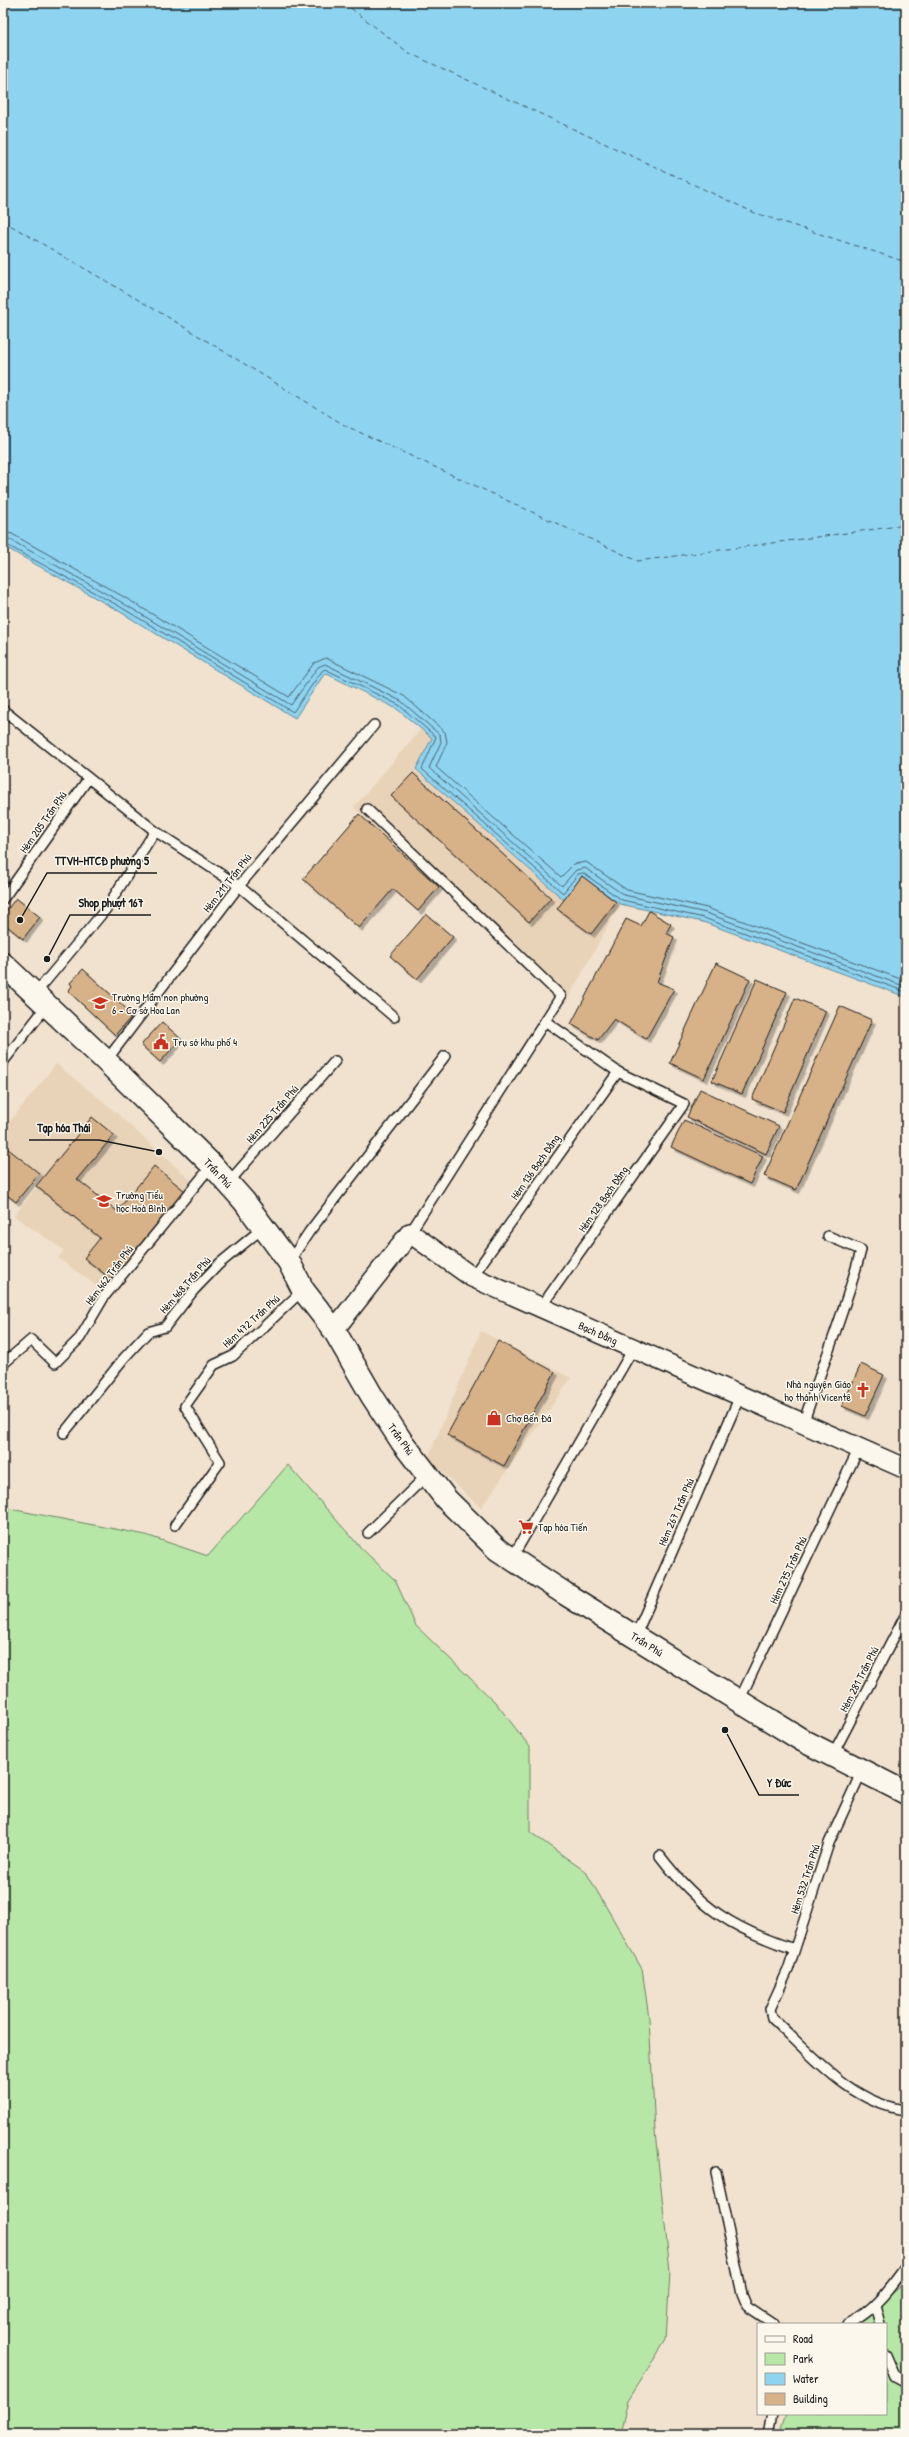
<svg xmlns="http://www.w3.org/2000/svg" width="909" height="2437" font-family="'Patrick Hand',sans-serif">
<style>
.built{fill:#e8d3b9}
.green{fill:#b6e7a7;stroke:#698262}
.water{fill:#8ed3f0;stroke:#608a9b}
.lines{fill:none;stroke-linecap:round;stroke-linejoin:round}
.shore{stroke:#4a6571;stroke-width:1}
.ferry{stroke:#445c66;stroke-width:1;stroke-dasharray:5 4;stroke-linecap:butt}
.building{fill:#d7b188;stroke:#1c1c1c;filter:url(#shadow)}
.lane-casing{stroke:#1c1c1c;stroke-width:12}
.street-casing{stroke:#1c1c1c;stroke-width:22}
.primary-casing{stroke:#1c1c1c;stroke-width:25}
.lane{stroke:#fbf7ec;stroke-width:9}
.street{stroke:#fbf7ec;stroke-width:19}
.primary{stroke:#fbf7ec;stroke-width:22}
.labels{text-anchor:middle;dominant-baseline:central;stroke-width:3;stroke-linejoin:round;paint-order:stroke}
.street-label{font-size:11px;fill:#1c1c1c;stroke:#fbf7ec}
.poi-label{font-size:11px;fill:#1c1c1c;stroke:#fbf7ec;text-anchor:start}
.leader{fill:none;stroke:#1c1c1c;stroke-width:1.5}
.callout-dot{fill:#1c1c1c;stroke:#fbf7ec;stroke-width:1.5}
.callout-label{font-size:12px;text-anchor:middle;font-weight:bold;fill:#1c1c1c;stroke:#fbf7ec;stroke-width:3;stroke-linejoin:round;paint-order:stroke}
</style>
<defs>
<filter id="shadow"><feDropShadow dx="3.5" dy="3.5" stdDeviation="0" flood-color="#0004"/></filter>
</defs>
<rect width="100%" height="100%" fill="#f0e2ce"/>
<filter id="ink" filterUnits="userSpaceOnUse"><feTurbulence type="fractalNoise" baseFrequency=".025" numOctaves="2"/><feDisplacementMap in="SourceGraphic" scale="8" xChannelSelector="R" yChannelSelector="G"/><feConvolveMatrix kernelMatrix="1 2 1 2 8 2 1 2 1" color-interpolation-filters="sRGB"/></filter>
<g filter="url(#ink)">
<!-- built -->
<g class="built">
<path d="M 421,729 L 432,738 L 416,770 L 564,900 L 582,876 L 620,904 L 565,1004 L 354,807 Z"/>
<path d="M 56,1064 L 104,1102 L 196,1185 L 108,1294 L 58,1258 L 64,1250 L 14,1216 L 44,1177 L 3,1145 L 3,1130 Z"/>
<path d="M 481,1331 L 571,1378 L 481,1508 L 428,1458 Z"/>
</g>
<!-- green -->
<g class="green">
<path d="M 288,1465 L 361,1548 L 395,1580 L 416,1626 L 496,1703 L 530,1747 L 530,1832 L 586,1872 L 642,1969 L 649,2018 L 655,2132 L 670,2272 L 666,2340 L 628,2400 L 620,2434 L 3,2434 L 3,1512 L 10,1509 L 146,1535 L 208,1556 Z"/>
<path d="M 906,2282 L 906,2434 L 779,2434 L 786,2414 L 886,2414 L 886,2324 L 856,2324 Z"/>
</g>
<!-- water -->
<path class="water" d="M 3,3 L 906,3 L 906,997 L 703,922 L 620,904 L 582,877 L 564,900 L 416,769 L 432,738 L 397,709 L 325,673 L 295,718 L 117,610 L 3,546 Z"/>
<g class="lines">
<!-- shore -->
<g class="shore">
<path d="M 3,532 L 12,534 L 124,597 L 289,697 L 314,663 L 326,658 L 404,696 L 445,732 L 447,742 L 436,767 L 561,877 L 574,864 L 586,862 L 627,890 L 707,908 L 906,981"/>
<path d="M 3,538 L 9,539 L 121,602 L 291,705 L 318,667 L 325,664 L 401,701 L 440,735 L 441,742 L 429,768 L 562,886 L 576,870 L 585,868 L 624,895 L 706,913 L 906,987"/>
<path d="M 3,543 L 119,606 L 293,712 L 322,671 L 325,669 L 399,705 L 436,737 L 422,769 L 563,893 L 578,874 L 583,873 L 622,900 L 704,918 L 906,992"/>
</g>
<!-- ferry -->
<g class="ferry">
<path d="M 344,3 L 409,53 L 755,213 L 906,262"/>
<path d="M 3,221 L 166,316 L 346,426 L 638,561 L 906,525"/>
</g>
</g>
<!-- building -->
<g class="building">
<path d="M 413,773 L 551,898 L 529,922 L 391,796 Z"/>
<path d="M 359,814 L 439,887 L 418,911 L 393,889 L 359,928 L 303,879 Z"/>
<path d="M 582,876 L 616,902 L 591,934 L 557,909 Z"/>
<path d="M 16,898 L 40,917 L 23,939 L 3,923 L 3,915 Z"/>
<path d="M 649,911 L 671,924 L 666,933 L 674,937 L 657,982 L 674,989 L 646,1039 L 614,1019 L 598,1040 L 571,1024 L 626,919 L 641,926 Z"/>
<path d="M 426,914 L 453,937 L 417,979 L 390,956 Z"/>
<path d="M 716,963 L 750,979 L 704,1079 L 670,1063 Z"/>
<path d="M 83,969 L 133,1015 L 115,1035 L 68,991 L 72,986 L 70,983 Z"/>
<path d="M 757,979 L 787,992 L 742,1094 L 712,1081 Z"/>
<path d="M 795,998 L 826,1011 L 783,1112 L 752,1099 Z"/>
<path d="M 840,1006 L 872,1020 L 796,1190 L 764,1176 Z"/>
<path d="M 162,1022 L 181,1039 L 160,1062 L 141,1045 Z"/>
<path d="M 700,1089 L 779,1126 L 766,1154 L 687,1117 Z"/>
<path d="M 92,1117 L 114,1135 L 77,1179 L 117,1211 L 154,1166 L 185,1191 L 112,1280 L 84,1258 L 100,1238 L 36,1186 Z"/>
<path d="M 684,1120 L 763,1156 L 750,1184 L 671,1147 Z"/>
<path d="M 3,1145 L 39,1173 L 16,1202 L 3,1192 Z"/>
<path d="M 498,1341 L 555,1372 L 504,1466 L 447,1435 Z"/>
<path d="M 861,1364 L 884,1375 L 865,1416 L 842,1406 Z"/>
</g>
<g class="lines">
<!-- lane casing -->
<g class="lane-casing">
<g id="lane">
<path d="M 3,710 L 155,831 L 239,886 L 394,1017"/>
<path d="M 367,809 L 561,996 L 410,1233"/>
<path d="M 3,899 L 88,779"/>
<path d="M 35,994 L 106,909 L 155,831"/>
<path d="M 106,1061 L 239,886 L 374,725"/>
<path d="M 3,1062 L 46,1007"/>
<path d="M 228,1183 L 335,1061"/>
<path d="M 289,1262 L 309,1232 L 445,1056"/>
<path d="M 472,1277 L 618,1072"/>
<path d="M 541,1307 L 684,1104 L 618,1072 L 545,1021"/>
<path d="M 3,1364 L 31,1340 L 55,1363 L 80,1338 L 104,1297 L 212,1165"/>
<path d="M 803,1424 C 822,1366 846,1309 861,1250 L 828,1236"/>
<path d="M 64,1433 L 124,1358 L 148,1332 L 165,1327 L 194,1290 L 219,1264 L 264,1227"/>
<path d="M 175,1525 L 220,1462 L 185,1406 L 214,1365 L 233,1356 L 303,1290"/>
<path d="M 368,1533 L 428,1474"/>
<path d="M 512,1558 L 633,1349"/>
<path d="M 635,1637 L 740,1396"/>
<path d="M 739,1701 L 859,1448"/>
<path d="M 832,1756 L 906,1614"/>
<path d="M 862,1771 L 829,1843 L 788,1970 L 770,2009 L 772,2018 C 810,2053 851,2104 906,2110"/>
<path d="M 660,1856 C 700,1908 733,1929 794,1949"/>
<path d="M 716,2172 L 742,2294 L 747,2306 L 774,2324"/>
<path d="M 875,2305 L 880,2324"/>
<path d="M 848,2324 C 874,2310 889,2290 906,2266"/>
<path d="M 886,2355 L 895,2376 L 906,2382"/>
<path d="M 768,2434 L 772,2414"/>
</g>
</g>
<!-- street casing -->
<g class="street-casing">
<path id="street" d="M 334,1330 L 410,1233 L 472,1277 L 906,1469"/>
</g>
<!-- primary casing -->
<g class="primary-casing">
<path id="primary" d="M 3,964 L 106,1061 L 212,1165 L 244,1201 L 289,1262 L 303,1290 L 334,1330 L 372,1396 L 402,1442 L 446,1499 L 497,1549 L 564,1593 L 802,1740 L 906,1793"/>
</g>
<!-- lane -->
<use href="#lane" class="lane"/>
<!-- street -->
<use href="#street" class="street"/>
<!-- primary -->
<use href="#primary" class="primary"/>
</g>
</g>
<!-- icons -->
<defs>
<g id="school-bare" transform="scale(1.2)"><path d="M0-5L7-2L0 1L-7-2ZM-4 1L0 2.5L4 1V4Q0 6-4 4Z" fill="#c8321e" stroke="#fbf7ec" stroke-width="2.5" paint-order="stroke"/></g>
<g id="civic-bare" transform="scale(1.2)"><path d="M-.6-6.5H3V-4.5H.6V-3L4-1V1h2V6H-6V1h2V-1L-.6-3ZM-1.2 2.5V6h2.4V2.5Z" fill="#c8321e" stroke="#fbf7ec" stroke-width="2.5" paint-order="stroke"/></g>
<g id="church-bare" transform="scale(1.2)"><path d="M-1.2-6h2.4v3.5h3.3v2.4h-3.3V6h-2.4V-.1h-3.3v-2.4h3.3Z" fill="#c8321e" stroke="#fbf7ec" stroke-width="2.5" paint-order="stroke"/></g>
<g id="shop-bare" transform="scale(1.2)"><path d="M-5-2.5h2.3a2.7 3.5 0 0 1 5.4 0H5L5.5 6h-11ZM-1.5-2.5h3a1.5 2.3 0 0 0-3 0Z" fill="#c8321e" stroke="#fbf7ec" stroke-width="2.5" paint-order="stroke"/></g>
<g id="supermarket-bare" transform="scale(1.2)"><path d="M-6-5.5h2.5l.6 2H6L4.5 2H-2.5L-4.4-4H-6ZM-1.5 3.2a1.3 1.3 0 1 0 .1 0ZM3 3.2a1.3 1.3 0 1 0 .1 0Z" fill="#c8321e" stroke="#fbf7ec" stroke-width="2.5" paint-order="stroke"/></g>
</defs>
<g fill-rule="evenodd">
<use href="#school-bare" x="100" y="1003"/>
<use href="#civic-bare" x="161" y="1042"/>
<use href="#school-bare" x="104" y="1201"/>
<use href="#church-bare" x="863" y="1390"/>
<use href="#shop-bare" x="494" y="1418"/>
<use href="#supermarket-bare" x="526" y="1527"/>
</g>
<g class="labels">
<!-- street labels -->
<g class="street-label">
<text transform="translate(43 822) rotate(-55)">Hẻm 205 Trần Phú</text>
<text transform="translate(227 883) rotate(-52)">Hẻm 211 Trần Phú</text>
<text transform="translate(272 1114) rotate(-49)">Hẻm 225 Trần Phú</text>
<text transform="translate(535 1167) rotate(-55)">Hẻm 136 Bạch Đằng</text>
<text transform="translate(218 1173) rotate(47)">Trần Phú</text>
<text transform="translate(603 1199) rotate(-55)">Hẻm 128 Bạch Đằng</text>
<text transform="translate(109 1275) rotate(-53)">Hẻm 462 Trần Phú</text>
<text transform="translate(185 1285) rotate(-49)">Hẻm 468 Trần Phú</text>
<text transform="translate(251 1321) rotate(-42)">Hẻm 472 Trần Phú</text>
<text transform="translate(598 1333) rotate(24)">Bạch Đằng</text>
<text transform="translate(401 1439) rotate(54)">Trần Phú</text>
<text transform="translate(676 1512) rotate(-66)">Hẻm 267 Trần Phú</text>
<text transform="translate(788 1570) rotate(-65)">Hẻm 275 Trần Phú</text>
<text transform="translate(647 1644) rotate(32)">Trần Phú</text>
<text transform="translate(859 1679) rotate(-63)">Hẻm 281 Trần Phú</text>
<text transform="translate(805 1879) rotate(-72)">Hẻm 532 Trần Phú</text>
</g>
<!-- poi labels -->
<g class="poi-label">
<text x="112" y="997">Trường Mầm non phường<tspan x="112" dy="13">6 - Cơ sở Hoa Lan</tspan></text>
<text x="173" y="1042">Trụ sở khu phố 4</text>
<text x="116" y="1195">Trường Tiểu<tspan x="116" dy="13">học Hoà Bình</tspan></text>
<text x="851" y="1384" text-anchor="end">Nhà nguyện Giáo<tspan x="851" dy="13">họ thánh Vicentê</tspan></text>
<text x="506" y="1418">Chợ Bến Đá</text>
<text x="538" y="1527">Tạp hóa Tiến</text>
</g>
</g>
<!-- callouts -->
<path class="leader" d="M20 920L47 873H157M47 959L70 915H151M159 1152L99 1140H29M725 1730L759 1795H799"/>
<g class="callout-dot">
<circle cx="20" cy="920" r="4"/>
<circle cx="47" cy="959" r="4"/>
<circle cx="159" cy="1152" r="4"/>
<circle cx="725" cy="1730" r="4"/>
</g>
<g class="callout-label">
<text x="102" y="865">TTVH-HTCĐ phường 5</text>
<text x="111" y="907">Shop phượt 167</text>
<text x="64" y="1132">Tạp hóa Thái</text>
<text x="779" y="1787">Y Đức</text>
</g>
<!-- margin -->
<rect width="909" height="2437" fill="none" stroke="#fbf7ec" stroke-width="16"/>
<rect x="8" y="8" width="893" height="2421" fill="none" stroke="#1c1c1c" stroke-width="1.5" filter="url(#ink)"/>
<!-- legend -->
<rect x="757" y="2323" width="130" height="92" fill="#fbf7ec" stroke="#a29f99"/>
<rect x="765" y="2336" width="20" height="6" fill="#fbf7ec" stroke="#a29f99"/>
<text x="793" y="2343" font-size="12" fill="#1c1c1c">Road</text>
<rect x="765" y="2353" width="20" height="12" fill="#b6e7a7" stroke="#a29f99"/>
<text x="793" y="2363" font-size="12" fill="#1c1c1c">Park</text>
<rect x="765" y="2373" width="20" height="12" fill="#8ed3f0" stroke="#a29f99"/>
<text x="793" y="2383" font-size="12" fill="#1c1c1c">Water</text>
<rect x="765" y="2393" width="20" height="12" fill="#d7b188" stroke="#a29f99"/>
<text x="793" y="2403" font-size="12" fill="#1c1c1c">Building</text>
</svg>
